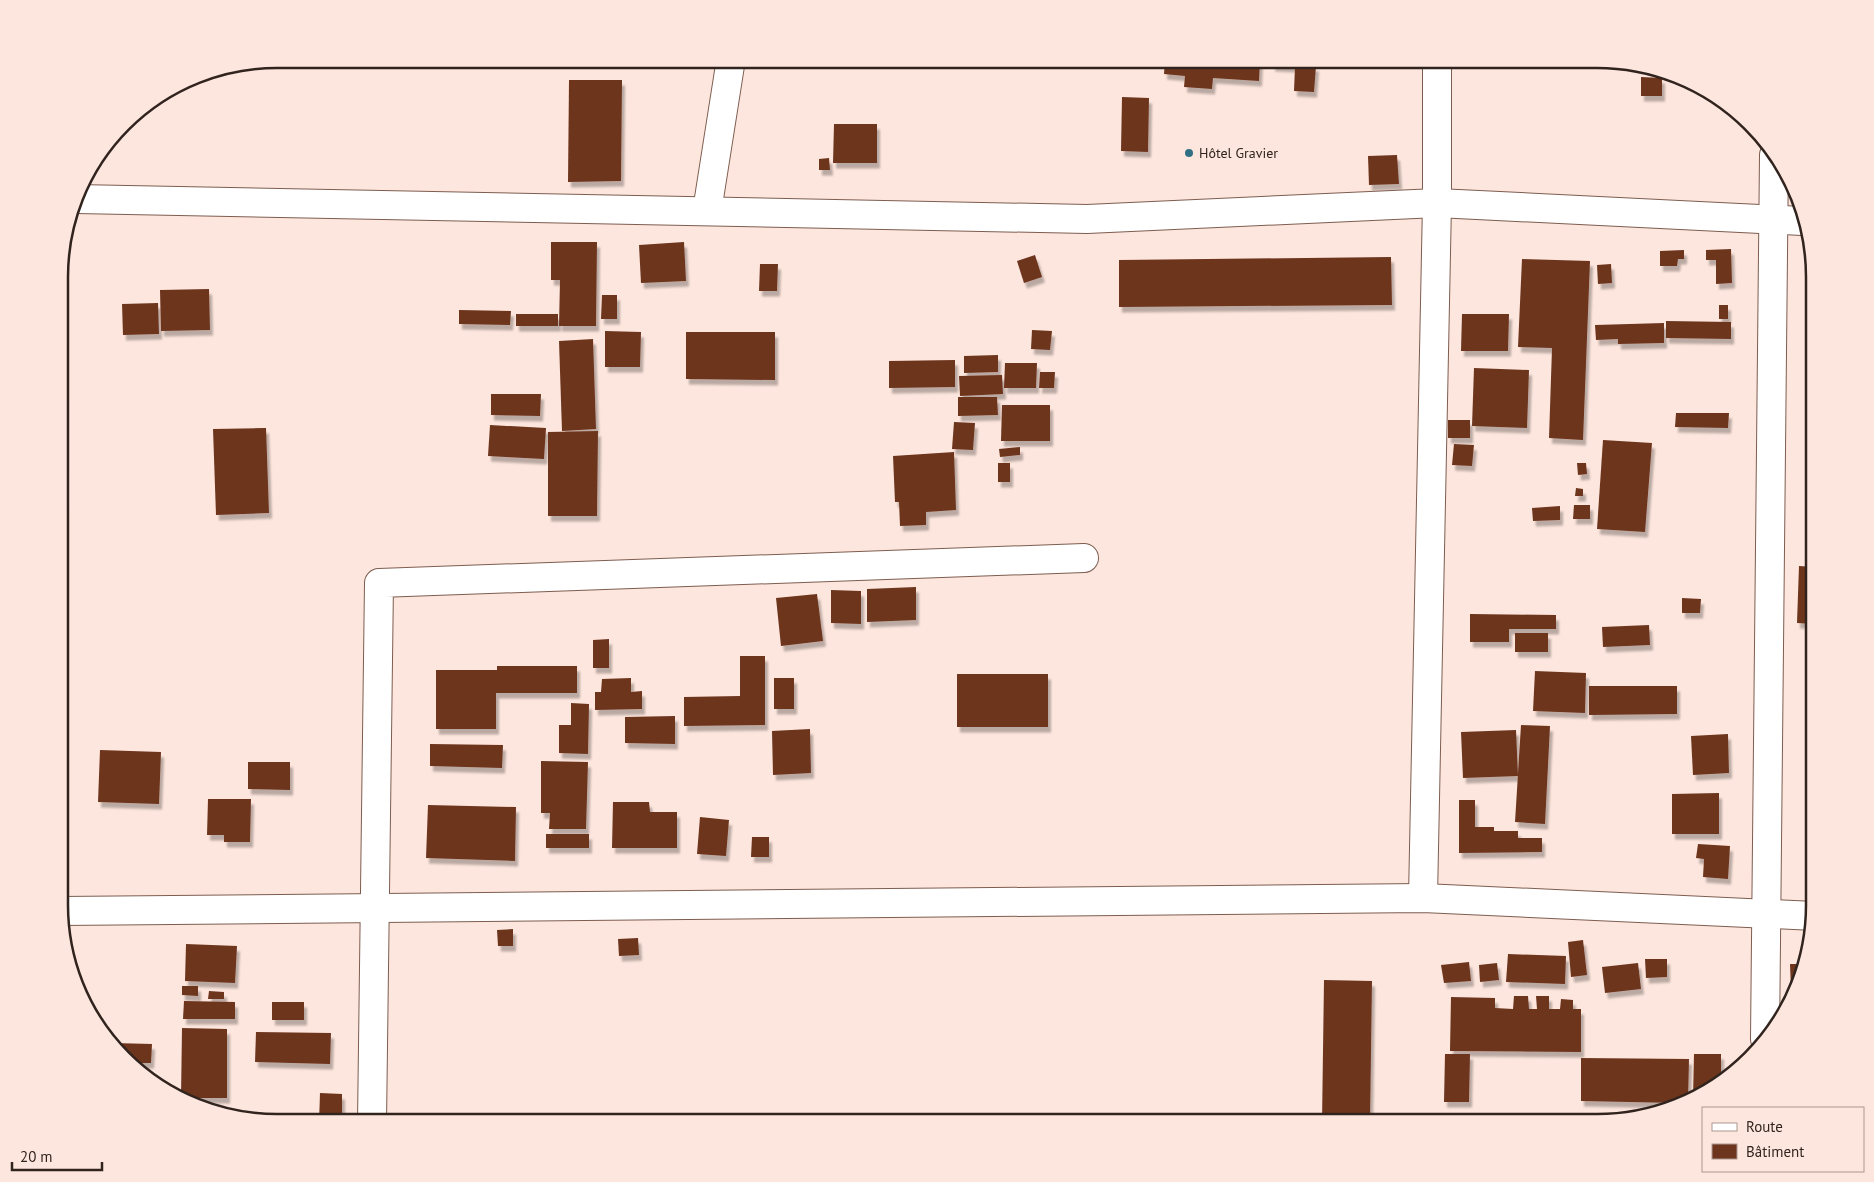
<svg xmlns="http://www.w3.org/2000/svg" width="1874" height="1182" font-family="'PT Sans',sans-serif">
<style>
.building{fill:#6d351e;filter:url(#shadow)}
.lines{fill:none;stroke-linecap:round;stroke-linejoin:round}
.minor-casing{stroke:#7d5d50;stroke-width:30}
.minor{stroke:#fff;stroke-width:28}
.poi-dot{fill:#306f84;stroke:#fde6dd;stroke-width:2}
.labels{text-anchor:middle;dominant-baseline:central;stroke-width:5;stroke-linejoin:round;paint-order:stroke}
.poi-label{font-size:14px;fill:#31241e;stroke:#fde6dd;text-anchor:start}
.rim{fill:none;stroke:#31241e;stroke-width:2.5}
</style>
<defs>
<filter id="shadow"><feDropShadow dx="3" dy="5.5" stdDeviation="1" flood-color="#0004"/></filter>
</defs>
<rect width="100%" height="100%" fill="#fde6dd"/>
<!-- building -->
<g class="building">
<path d="M 1165,59 L 1260,59 L 1259,81 L 1213,78 L 1212,89 L 1184,87 L 1185,76 L 1164,74 Z"/>
<path d="M 1273,59 L 1301,59 L 1300,65 L 1316,66 L 1314,92 L 1294,91 L 1295,67 L 1272,66 Z"/>
<path d="M 1641,77 L 1662,78 L 1662,96 L 1641,96 Z"/>
<path d="M 569,80 L 622,80 L 621,181 L 568,182 Z"/>
<path d="M 1122,97 L 1149,98 L 1148,152 L 1121,151 Z"/>
<path d="M 834,124 L 877,124 L 877,163 L 833,163 Z"/>
<path d="M 1397,155 L 1399,184 L 1369,185 L 1368,156 Z"/>
<path d="M 829,158 L 830,170 L 819,170 L 819,159 Z"/>
<path d="M 551,242 L 597,242 L 596,326 L 559,326 L 560,280 L 551,280 Z"/>
<path d="M 684,242 L 686,281 L 641,283 L 639,245 Z"/>
<path d="M 1731,249 L 1732,283 L 1716,284 L 1716,260 L 1706,260 L 1706,250 Z"/>
<path d="M 1684,250 L 1684,259 L 1678,259 L 1677,266 L 1660,266 L 1660,251 Z"/>
<path d="M 1035,255 L 1042,277 L 1024,283 L 1017,261 Z"/>
<path d="M 1391,257 L 1392,305 L 1119,307 L 1119,260 Z"/>
<path d="M 1522,259 L 1590,261 L 1583,440 L 1549,438 L 1552,348 L 1518,347 Z"/>
<path d="M 760,264 L 778,264 L 777,291 L 759,291 Z"/>
<path d="M 1611,264 L 1612,283 L 1598,284 L 1597,265 Z"/>
<path d="M 209,289 L 210,330 L 161,331 L 160,290 Z"/>
<path d="M 602,295 L 617,295 L 617,319 L 601,319 Z"/>
<path d="M 158,303 L 159,334 L 123,335 L 122,304 Z"/>
<rect x="1719" y="305" width="9" height="14"/>
<path d="M 459,310 L 511,311 L 510,325 L 459,324 Z"/>
<rect x="516" y="314" width="42" height="12"/>
<path d="M 1462,314 L 1509,314 L 1508,351 L 1461,351 Z"/>
<path d="M 1666,321 L 1731,322 L 1731,339 L 1666,338 Z"/>
<path d="M 1664,323 L 1664,343 L 1618,344 L 1618,339 L 1596,340 L 1595,325 Z"/>
<path d="M 1032,330 L 1052,331 L 1050,350 L 1031,349 Z"/>
<path d="M 605,331 L 641,332 L 640,367 L 605,367 Z"/>
<path d="M 686,332 L 775,332 L 775,380 L 686,379 Z"/>
<path d="M 593,339 L 596,429 L 562,431 L 559,341 Z"/>
<path d="M 998,355 L 998,372 L 964,373 L 964,356 Z"/>
<path d="M 955,360 L 955,387 L 889,388 L 889,361 Z"/>
<path d="M 1005,363 L 1037,363 L 1036,388 L 1004,388 Z"/>
<path d="M 1474,368 L 1529,370 L 1527,428 L 1472,426 Z"/>
<path d="M 1040,372 L 1055,372 L 1054,388 L 1039,388 Z"/>
<path d="M 1002,375 L 1003,394 L 960,396 L 959,376 Z"/>
<path d="M 491,394 L 541,394 L 540,416 L 491,415 Z"/>
<path d="M 958,397 L 997,397 L 998,415 L 958,416 Z"/>
<path d="M 1002,405 L 1050,405 L 1050,441 L 1001,441 Z"/>
<path d="M 1676,413 L 1729,413 L 1728,428 L 1675,427 Z"/>
<rect x="1448" y="420" width="22" height="18"/>
<path d="M 954,422 L 975,423 L 973,450 L 952,449 Z"/>
<path d="M 490,425 L 546,428 L 544,459 L 488,456 Z"/>
<path d="M 266,428 L 269,513 L 216,515 L 213,429 Z"/>
<path d="M 598,431 L 597,516 L 548,516 L 548,432 Z"/>
<path d="M 1603,440 L 1652,443 L 1645,532 L 1597,529 Z"/>
<path d="M 1454,444 L 1474,445 L 1472,466 L 1452,465 Z"/>
<path d="M 1020,447 L 1020,455 L 1000,457 L 999,449 Z"/>
<path d="M 954,452 L 956,510 L 926,512 L 926,525 L 900,526 L 899,502 L 895,502 L 893,456 Z"/>
<rect x="998" y="463" width="12" height="19"/>
<path d="M 1577,463 L 1586,463 L 1587,474 L 1578,475 Z"/>
<path d="M 1576,488 L 1583,489 L 1583,496 L 1575,496 Z"/>
<path d="M 1574,505 L 1590,505 L 1590,519 L 1573,519 Z"/>
<path d="M 1560,506 L 1560,520 L 1533,521 L 1532,508 Z"/>
<path d="M 1799,566 L 1815,567 L 1815,624 L 1797,623 Z"/>
<path d="M 916,587 L 916,620 L 867,622 L 867,589 Z"/>
<path d="M 831,590 L 861,591 L 861,624 L 831,623 Z"/>
<path d="M 817,594 L 823,641 L 781,646 L 776,598 Z"/>
<path d="M 1682,598 L 1701,599 L 1700,613 L 1682,613 Z"/>
<path d="M 1470,614 L 1556,615 L 1556,629 L 1509,629 L 1509,642 L 1470,642 Z"/>
<path d="M 1649,625 L 1650,645 L 1603,647 L 1602,627 Z"/>
<rect x="1515" y="633" width="33" height="19"/>
<path d="M 609,639 L 609,668 L 593,668 L 593,640 Z"/>
<path d="M 740,656 L 765,656 L 765,725 L 684,726 L 684,697 L 740,696 Z"/>
<path d="M 497,666 L 577,666 L 577,693 L 496,693 L 496,729 L 436,729 L 436,670 L 497,670 Z"/>
<path d="M 1535,671 L 1586,673 L 1585,713 L 1533,711 Z"/>
<rect x="957" y="674" width="91" height="53"/>
<path d="M 631,678 L 631,692 L 642,691 L 642,709 L 595,710 L 595,692 L 601,692 L 602,679 Z"/>
<rect x="774" y="678" width="20" height="31"/>
<path d="M 1589,686 L 1677,686 L 1677,714 L 1589,715 Z"/>
<path d="M 571,703 L 589,704 L 588,754 L 559,753 L 559,725 L 571,725 Z"/>
<path d="M 675,716 L 675,744 L 625,743 L 625,717 Z"/>
<path d="M 1521,725 L 1550,726 L 1545,824 L 1515,822 Z"/>
<path d="M 810,729 L 811,773 L 773,775 L 772,731 Z"/>
<path d="M 1516,730 L 1518,776 L 1463,778 L 1461,732 Z"/>
<path d="M 1728,734 L 1729,773 L 1693,775 L 1691,736 Z"/>
<path d="M 430,744 L 503,745 L 502,768 L 430,766 Z"/>
<path d="M 100,750 L 161,752 L 159,804 L 98,802 Z"/>
<path d="M 541,761 L 588,762 L 586,829 L 549,829 L 550,813 L 541,813 Z"/>
<path d="M 248,762 L 290,762 L 290,790 L 248,789 Z"/>
<path d="M 1719,793 L 1719,834 L 1672,834 L 1672,794 Z"/>
<path d="M 208,799 L 251,799 L 250,842 L 224,842 L 224,835 L 207,835 Z"/>
<path d="M 1459,800 L 1475,800 L 1475,827 L 1494,827 L 1494,831 L 1518,831 L 1518,838 L 1542,838 L 1542,852 L 1459,853 Z"/>
<path d="M 613,802 L 649,802 L 650,812 L 677,812 L 677,848 L 612,848 Z"/>
<path d="M 428,805 L 516,807 L 515,861 L 426,858 Z"/>
<path d="M 700,817 L 729,820 L 726,856 L 697,854 Z"/>
<rect x="546" y="834" width="43" height="14"/>
<path d="M 752,837 L 769,837 L 769,857 L 751,857 Z"/>
<path d="M 1698,844 L 1730,846 L 1728,879 L 1703,877 L 1704,859 L 1696,858 Z"/>
<path d="M 513,929 L 513,946 L 498,946 L 497,930 Z"/>
<path d="M 638,938 L 639,955 L 619,956 L 618,939 Z"/>
<path d="M 1583,940 L 1587,975 L 1571,977 L 1568,942 Z"/>
<path d="M 186,944 L 237,946 L 235,983 L 185,981 Z"/>
<path d="M 1508,954 L 1566,956 L 1565,984 L 1506,982 Z"/>
<path d="M 1645,959 L 1667,959 L 1667,977 L 1646,978 Z"/>
<path d="M 1469,962 L 1471,981 L 1444,983 L 1441,965 Z"/>
<path d="M 1497,963 L 1499,980 L 1480,982 L 1479,965 Z"/>
<path d="M 1638,963 L 1641,989 L 1605,993 L 1602,967 Z"/>
<path d="M 1790,964 L 1806,964 L 1804,975 L 1796,990 L 1791,990 Z"/>
<path d="M 1324,980 L 1372,981 L 1370,1123 L 1322,1123 Z"/>
<path d="M 182,986 L 198,986 L 198,996 L 182,995 Z"/>
<path d="M 209,991 L 224,992 L 224,999 L 208,999 Z"/>
<path d="M 1514,996 L 1528,996 L 1529,1009 L 1537,1009 L 1536,996 L 1549,996 L 1549,1009 L 1560,1009 L 1561,999 L 1573,1000 L 1573,1009 L 1581,1009 L 1581,1052 L 1450,1051 L 1451,997 L 1495,998 L 1495,1008 L 1513,1009 Z"/>
<path d="M 184,1001 L 235,1002 L 235,1019 L 183,1019 Z"/>
<rect x="272" y="1002" width="32" height="18"/>
<path d="M 182,1028 L 227,1029 L 227,1098 L 181,1098 Z"/>
<path d="M 99,1030 L 109,1030 L 109,1040 Z"/>
<path d="M 256,1032 L 331,1033 L 330,1064 L 255,1062 Z"/>
<path d="M 113,1043 L 152,1044 L 151,1063 L 132,1063 Z"/>
<path d="M 1445,1054 L 1470,1054 L 1469,1102 L 1444,1102 Z"/>
<path d="M 1694,1054 L 1721,1054 L 1721,1080 L 1706,1094 L 1693,1098 Z"/>
<path d="M 1581,1058 L 1689,1059 L 1688,1100 L 1678,1103 L 1581,1101 Z"/>
<path d="M 320,1093 L 342,1094 L 342,1123 L 319,1123 Z"/>
<path d="M 1645,1110 L 1645,1112 L 1611,1123 L 1578,1123 L 1577,1117 Z"/>
</g>
<g class="lines">
<!-- minor casing -->
<g class="minor-casing">
<g id="minor">
<path d="M 76,199 L 1087,219 L 1437,203 L 1802,221"/>
<path d="M 707,211 L 731,59"/>
<path d="M 1423,898 L 1437,203 L 1437,59"/>
<path d="M 61,911 L 1423,898 L 1815,916"/>
<path d="M 1765,1039 L 1774,155"/>
<path d="M 372,1123 L 379,583 L 1084,558"/>
</g>
</g>
<!-- minor -->
<use href="#minor" class="minor"/>
</g>
<!-- markers -->
<circle class="poi-dot" cx="1189" cy="153" r="5"/>
<g class="labels">
<!-- poi labels -->
<g class="poi-label">
<text x="1199" y="153">Hôtel Gravier</text>
</g>
</g>
<!-- crop -->
<path d="M0 0H1874V1182H0ZM277 68H1597A209 209 0 0 1 1806 277V905A209 209 0 0 1 1597 1114H277A209 209 0 0 1 68 905V277A209 209 0 0 1 277 68Z" fill="#fde6dd" fill-rule="evenodd"/>
<path class="rim" d="M277 68H1597A209 209 0 0 1 1806 277V905A209 209 0 0 1 1597 1114H277A209 209 0 0 1 68 905V277A209 209 0 0 1 277 68Z"/>
<!-- legend -->
<rect x="1702" y="1107" width="162" height="65" fill="#fde6dd" stroke="#ab9891"/>
<rect x="1712" y="1123" width="25" height="8" fill="#ffffff" stroke="#ab9891"/>
<text x="1746" y="1132" font-size="15" fill="#31241e">Route</text>
<rect x="1712" y="1144" width="25" height="15" fill="#6d351e" stroke="#ab9891"/>
<text x="1746" y="1157" font-size="15" fill="#31241e">Bâtiment</text>
<!-- scale -->
<path d="M12 1162v8h90v-8" fill="none" stroke="#31241e" stroke-width="2.5"/>
<text x="20" y="1162" font-size="15" fill="#31241e" stroke="#fde6dd" stroke-width="4" paint-order="stroke">20 m</text>
</svg>
